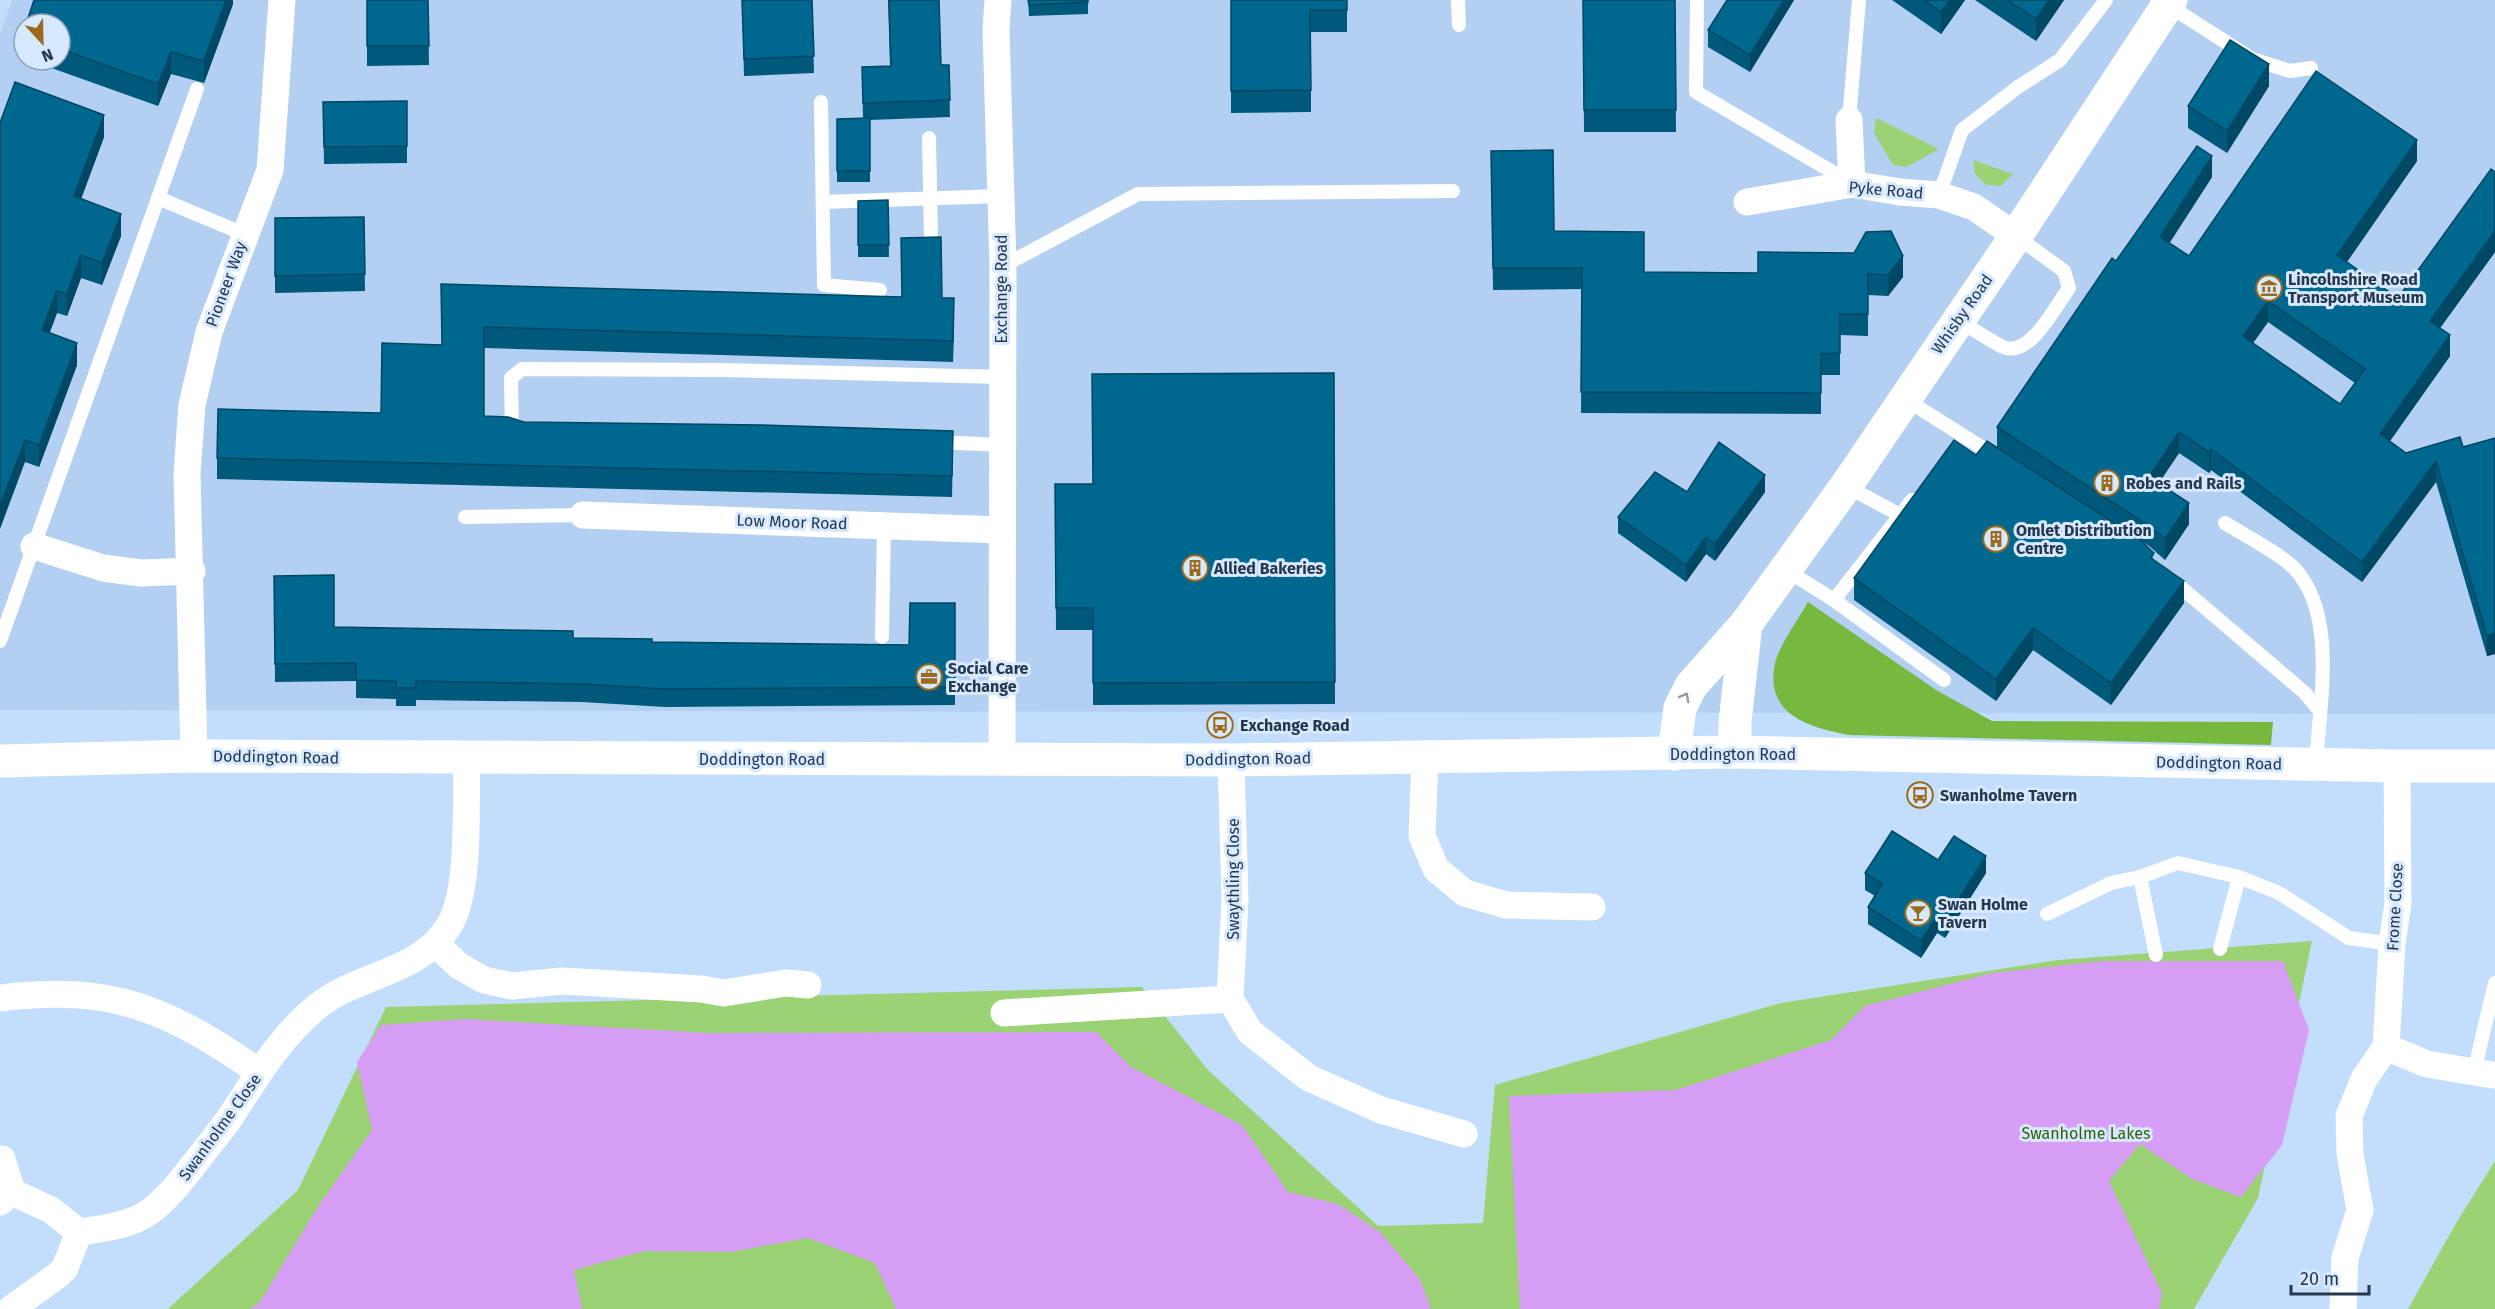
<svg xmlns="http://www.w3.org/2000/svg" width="2495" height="1309" font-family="'Fira Sans',sans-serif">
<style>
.built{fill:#b3d0f3;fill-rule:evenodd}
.green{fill:#9bd273}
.forest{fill:#77b93f}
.water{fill:#d79ef6}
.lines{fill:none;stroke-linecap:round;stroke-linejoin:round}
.lane{stroke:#fff;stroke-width:14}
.street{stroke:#fff;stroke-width:27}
.secondary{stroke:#fff;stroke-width:33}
.wall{fill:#00597a;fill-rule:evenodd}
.shaded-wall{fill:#004863}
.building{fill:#00678e;stroke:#004863;stroke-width:1.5;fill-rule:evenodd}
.oneway{stroke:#929ca6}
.labels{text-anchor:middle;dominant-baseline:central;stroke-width:6;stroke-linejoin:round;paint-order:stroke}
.street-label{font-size:16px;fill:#26384c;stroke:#d7e9fe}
.poi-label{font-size:16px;font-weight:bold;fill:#26384c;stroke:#d7e9fe;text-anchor:start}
.park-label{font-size:16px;fill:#355e08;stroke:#d7e9fe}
</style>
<rect width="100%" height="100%" fill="#c3ddfc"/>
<!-- built -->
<path class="built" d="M 12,0 L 2495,0 L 2495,714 L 0,710 L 0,34 ZM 24,24 L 60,24 L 60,60 L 24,60 Z"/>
<!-- green -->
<g class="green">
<path d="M 1876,118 L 1939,149 L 1907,167 L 1893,165 L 1874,133 Z"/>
<path d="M 1973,160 L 2013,174 L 2001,186 L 1986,185 L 1975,174 Z"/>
<path d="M 2312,941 L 2258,1198 L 2194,1309 L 168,1309 L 298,1190 L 386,1007 L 1142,987 L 1207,1069 L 1378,1226 L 1483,1223 L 1495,1085 L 1781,1003 L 2058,960 Z"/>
<path d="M 2495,1161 L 2495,1309 L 2408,1309 L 2455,1225 Z"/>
</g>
<!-- forest -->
<path class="forest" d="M 1808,602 L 1936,690 L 1992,721 L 2273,722 L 2271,745 L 1849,735 C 1809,727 1764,715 1775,663 C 1779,646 1799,618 1808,602 Z"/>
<!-- water -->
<g class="water">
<path d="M 2102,961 L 2283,961 L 2309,1030 L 2282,1145 L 2241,1197 L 2192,1179 L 2140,1144 L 2109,1181 L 2162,1293 L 2159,1309 L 1520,1309 L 1509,1096 L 1676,1090 L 1831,1040 L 1865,1006 L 1992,973 Z"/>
<path d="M 464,1019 L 708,1033 L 1096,1032 L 1131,1067 L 1242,1125 L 1288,1192 L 1338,1204 L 1380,1232 L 1420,1279 L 1431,1309 L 896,1309 L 875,1263 L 808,1238 L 731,1252 L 645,1251 L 574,1270 L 582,1309 L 250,1309 L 260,1302 L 317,1208 L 372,1130 L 357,1062 L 381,1025 Z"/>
</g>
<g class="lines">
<!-- lane -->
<g class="lane">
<path d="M 1458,0 L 1459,25"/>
<path d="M 1697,0 L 1696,92 L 1848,181"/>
<path d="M 2168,5 L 2252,59 L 2290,71 L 2311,68"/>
<path d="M 821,102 L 824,285 L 880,290"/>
<path d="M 1849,120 L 1859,0"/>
<path d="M 929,138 L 931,236"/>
<path d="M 1939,195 L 1962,130 L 2018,87 L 2060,60 L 2106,0"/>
<path d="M 158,198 L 244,234"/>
<path d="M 823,202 L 1001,196"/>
<path d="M 1003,266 L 1138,194 L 1453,191"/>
<path d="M 1957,321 C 1973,328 1987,339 2003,347 C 2029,359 2055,307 2069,288 L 2064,271 L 2016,236"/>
<path d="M 1905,399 L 1997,457"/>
<path d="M 516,432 L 512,430 L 511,378 L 522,369 L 721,370 L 1001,377"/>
<path d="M 937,442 L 1001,445"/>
<path d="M 1846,486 L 1900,515"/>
<path d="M 465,517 L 583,515"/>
<path d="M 2225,523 C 2244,535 2281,554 2295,569 C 2338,616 2319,706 2316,765"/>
<path d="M 1786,570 L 1834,600 L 1944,680"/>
<path d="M 2170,578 L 2305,693 L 2319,710"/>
<path d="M 1834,600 L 1912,500"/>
<path d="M 882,637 L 884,525"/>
<path d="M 0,641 L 197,89"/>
<path d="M 2140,877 L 2156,955"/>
<path d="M 2047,914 L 2111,883 L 2140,877 L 2178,863 L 2239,877 L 2279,893 L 2349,938 L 2392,944"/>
<path d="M 2220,949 L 2239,877"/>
<path d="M 2474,1072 L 2495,983"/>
</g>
<!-- street -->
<g class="street">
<path d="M 998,0 L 996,29 L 1003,266 L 1002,759"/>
<path d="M 1849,120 L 1852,184"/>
<path d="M 1747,202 L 1852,184 L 1900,192 L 1939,195 L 1974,207 L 2016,236"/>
<path d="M 583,515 L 1001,530"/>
<path d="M 34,546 L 103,568 L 141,573 L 192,571"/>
<path d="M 1425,755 L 1422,836 L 1436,869 L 1465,893 L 1506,905 L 1592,907"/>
<path d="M 194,756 L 187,473 L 192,405 L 209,332 L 270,170 L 282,0"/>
<path d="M 1231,760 L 1235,899 L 1230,999 L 1250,1032 L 1309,1078 L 1381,1110 L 1464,1134"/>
<path d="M 436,944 L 459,966 L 484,980 L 512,986 L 562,981 L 701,989 L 724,993 L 786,983 L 808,985"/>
<path d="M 0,998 C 112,984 168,1009 259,1072"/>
<path d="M 1004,1013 L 1230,999"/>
<path d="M 2386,1047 L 2427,1064 L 2492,1075"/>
<path d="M 12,1192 L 51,1210 L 79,1232"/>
<path d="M 0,1202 L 12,1192 L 2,1159"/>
<path d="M 11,1309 L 58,1275 L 65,1268 L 79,1232 C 99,1229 118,1227 137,1219 C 161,1208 179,1183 195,1163 C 207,1147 220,1132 231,1116 C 256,1078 282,1034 318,1006 C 359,973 421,974 450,924 C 471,887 465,803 467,759"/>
<path d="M 2343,1309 L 2345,1258 L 2360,1210 L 2350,1154 L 2349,1116 L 2364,1079 L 2386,1047 L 2392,944 L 2398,903 L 2397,766"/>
</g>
<!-- secondary -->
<g class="secondary">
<path d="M 1735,752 L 1735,722 L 1746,624"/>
<path d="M 1674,754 L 1680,708 L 1691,686 L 1746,624 L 1846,486 L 2016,236 L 2171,0"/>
<path d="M 0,761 L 194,756 L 1231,760 L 1735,752 L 2397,766 L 2495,766"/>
</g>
</g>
<!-- wall -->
<g class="wall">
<path d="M 233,0 L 233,4 L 204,83 L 171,74 L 158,106 L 29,60 L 60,60 L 60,24 Z"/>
<path d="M 367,0 L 428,0 L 429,65 L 367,66 Z"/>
<path d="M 742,0 L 812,0 L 814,73 L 744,76 Z"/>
<path d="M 888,0 L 939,0 L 941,65 L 949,65 L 950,117 L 870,120 L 870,182 L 837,182 L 837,119 L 863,118 L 862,67 L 890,66 Z"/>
<path d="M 1028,0 L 1088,0 L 1088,14 L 1029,16 Z"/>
<path d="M 1231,0 L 1347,0 L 1347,32 L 1311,32 L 1311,112 L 1231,113 Z"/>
<path d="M 1583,0 L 1675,0 L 1676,132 L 1584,132 Z"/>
<path d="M 1794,0 L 1750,72 L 1708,47 L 1708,30 Z"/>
<path d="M 1892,0 L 1965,0 L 1941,34 Z"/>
<path d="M 1975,0 L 2064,0 L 2036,41 Z"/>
<path d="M 24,30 L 24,58 L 22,58 L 22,36 Z"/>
<path d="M 15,82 L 104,137 L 81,199 L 121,236 L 102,285 L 81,278 L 67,316 L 57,313 L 50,332 L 77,365 L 39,467 L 25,462 Z"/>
<path d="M 2269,86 L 2227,153 L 2188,128 L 2188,106 Z"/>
<path d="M 407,101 L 407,163 L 324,164 L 323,102 Z"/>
<path d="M 1491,151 L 1554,231 L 1644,272 L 1758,273 L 1758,252 L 1903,277 L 1888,296 L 1868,295 L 1868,336 L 1840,335 L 1840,375 L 1821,375 L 1821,414 L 1581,413 L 1582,289 L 1493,290 Z"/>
<path d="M 2417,161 L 2347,262 L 2398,298 L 2495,252 L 2440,328 L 2450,356 L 2390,441 L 2406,453 L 2463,447 L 2495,438 L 2495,654 L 2487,656 L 2436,482 L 2362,582 L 2211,470 L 2209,473 L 2179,453 L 2159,483 L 2189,524 L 2165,560 L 2149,546 L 2141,541 L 2184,603 L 2111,705 L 2033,650 L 1996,701 L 1854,600 L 1854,578 L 1976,455 L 1997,448 L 1997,427 L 2116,261 L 2212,177 L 2169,243 L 2189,256 ZM 2268,322 L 2355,383 L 2340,404 L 2253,343 Z"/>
<path d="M 888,200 L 889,257 L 858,257 L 858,201 Z"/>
<path d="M 364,217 L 365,291 L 275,293 L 275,218 Z"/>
<path d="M 901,238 L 942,298 L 954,319 L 953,362 L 484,348 L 484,416 L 524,422 L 953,452 L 952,497 L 217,479 L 217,458 L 381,413 L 442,345 L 441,284 L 902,297 Z"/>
<path d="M 1334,373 L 1335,704 L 1093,705 L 1093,630 L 1056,630 L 1055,484 L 1093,484 Z"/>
<path d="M 1765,492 L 1715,561 L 1706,554 L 1686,582 L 1618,533 L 1618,517 Z"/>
<path d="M 274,576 L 334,627 L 652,642 L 909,645 L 955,603 L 955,705 L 665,707 L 582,702 L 416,700 L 416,706 L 396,706 L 396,699 L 356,698 L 356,681 L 275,682 Z"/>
<path d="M 1938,860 L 1986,873 L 1945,938 L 1937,933 L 1921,958 L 1868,924 L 1868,907 L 1875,896 L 1865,890 L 1865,873 Z"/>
</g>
<!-- shaded-wall -->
<g class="shaded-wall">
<path d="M 226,0 L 233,0 L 233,4 L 204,83 L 204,61 Z"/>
<path d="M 1784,0 L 1794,0 L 1750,72 L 1750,55 Z"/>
<path d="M 1950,0 L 1965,0 L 1941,34 L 1941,12 Z"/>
<path d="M 2049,0 L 2064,0 L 2036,41 L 2036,19 Z"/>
<path d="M 171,52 L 171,74 L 158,106 L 158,84 Z"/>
<path d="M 2269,64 L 2269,86 L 2227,153 L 2227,131 Z"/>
<path d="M 104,115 L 104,137 L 74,218 L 74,196 Z"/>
<path d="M 2417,140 L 2417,161 L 2337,276 L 2337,255 Z"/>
<path d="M 2212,156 L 2212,177 L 2160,258 L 2160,237 Z"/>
<path d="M 121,214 L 121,236 L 102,285 L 102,263 Z"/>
<path d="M 2495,231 L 2495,252 L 2430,342 L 2430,321 Z"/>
<path d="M 81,255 L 81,278 L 67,316 L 67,294 Z"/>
<path d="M 1903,256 L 1903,277 L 1888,296 L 1888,275 Z"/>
<path d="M 57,291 L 57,313 L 42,352 L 42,330 Z"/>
<path d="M 954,298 L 954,319 L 953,362 L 953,341 Z"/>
<path d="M 2268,301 L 2268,322 L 2243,357 L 2243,336 Z"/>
<path d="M 2450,335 L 2450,356 L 2380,455 L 2380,434 Z"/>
<path d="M 77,343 L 77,365 L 39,467 L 39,445 Z"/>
<path d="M 2179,432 L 2179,453 L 2149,497 L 2149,477 Z"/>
<path d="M 25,440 L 25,462 L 0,529 L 0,507 Z"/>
<path d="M 2211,449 L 2211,470 L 2209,473 L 2209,452 Z"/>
<path d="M 2436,461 L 2436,482 L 2362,582 L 2362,562 Z"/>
<path d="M 1765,475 L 1765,492 L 1715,561 L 1715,544 Z"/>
<path d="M 2189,503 L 2189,524 L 2165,560 L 2165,539 Z"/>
<path d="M 1706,537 L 1706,554 L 1686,582 L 1686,565 Z"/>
<path d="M 2184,581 L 2184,603 L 2111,705 L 2111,683 Z"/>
<path d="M 2033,628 L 2033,650 L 1996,701 L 1996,679 Z"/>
<path d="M 2495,633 L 2495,654 L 2487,656 L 2487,636 Z"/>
<path d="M 1986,856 L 1986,873 L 1945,938 L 1945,921 Z"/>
<path d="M 1937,916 L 1937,933 L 1921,958 L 1921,941 Z"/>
</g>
<!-- building -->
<g class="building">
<path d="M 34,0 L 226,0 L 204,61 L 171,52 L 158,84 L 60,49 L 60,24 L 26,24 Z"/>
<path d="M 367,0 L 428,0 L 429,46 L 367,46 Z"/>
<path d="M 742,0 L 812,0 L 814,56 L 744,59 Z"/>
<path d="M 889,0 L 939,0 L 941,65 L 949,65 L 950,100 L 863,103 L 862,67 L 891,66 Z"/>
<path d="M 1028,0 L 1088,0 L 1088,2 L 1029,5 Z"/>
<path d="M 1231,0 L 1347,0 L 1347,10 L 1310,10 L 1311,90 L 1231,91 Z"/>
<path d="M 1583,0 L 1675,0 L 1676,110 L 1584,110 Z"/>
<path d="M 1727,0 L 1784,0 L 1750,55 L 1708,30 Z"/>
<path d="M 1924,0 L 1950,0 L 1941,12 Z"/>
<path d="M 2007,0 L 2049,0 L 2036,19 Z"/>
<path d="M 2230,40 L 2269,64 L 2227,131 L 2188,106 Z"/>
<path d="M 2316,71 L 2417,140 L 2337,255 L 2398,298 L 2491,169 L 2495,172 L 2495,231 L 2430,321 L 2450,335 L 2380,434 L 2406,453 L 2460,437 L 2463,447 L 2495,438 L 2495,633 L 2487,636 L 2436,461 L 2362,562 L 2211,449 L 2209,452 L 2179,432 L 2149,477 L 2189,503 L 2165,539 L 2149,526 L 1997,427 L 2112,258 L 2116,261 L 2197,146 L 2212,156 L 2160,237 L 2189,256 ZM 2268,301 L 2365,369 L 2340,404 L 2243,336 Z"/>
<path d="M 15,82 L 104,115 L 74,196 L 121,214 L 102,263 L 81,255 L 67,294 L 57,291 L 42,330 L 77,343 L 39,445 L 25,440 L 0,507 L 0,123 Z"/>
<path d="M 407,101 L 407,146 L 324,147 L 323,102 Z"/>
<path d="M 870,118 L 870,171 L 837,171 L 837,119 Z"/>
<path d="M 1553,150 L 1554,231 L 1644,232 L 1644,272 L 1758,273 L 1758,252 L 1854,253 L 1866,232 L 1891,231 L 1903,256 L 1888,275 L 1868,274 L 1868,314 L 1840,314 L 1840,353 L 1821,354 L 1821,393 L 1581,392 L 1582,268 L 1493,268 L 1491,151 Z"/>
<path d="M 888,200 L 889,245 L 858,245 L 858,201 Z"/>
<path d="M 364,217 L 365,274 L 275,276 L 275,218 Z"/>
<path d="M 941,237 L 942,298 L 954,298 L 953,341 L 484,327 L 484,416 L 508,417 L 524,422 L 762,425 L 953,431 L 952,476 L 217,458 L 218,409 L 381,413 L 382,343 L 442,345 L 441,284 L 902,297 L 901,238 Z"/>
<path d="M 1334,373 L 1335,682 L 1093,683 L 1093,608 L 1056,608 L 1055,484 L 1093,484 L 1092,374 Z"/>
<path d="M 1954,440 L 1976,455 L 1987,441 L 2139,539 L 2154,553 L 2151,558 L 2184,581 L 2111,683 L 2033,628 L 1996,679 L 1854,578 Z"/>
<path d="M 1719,442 L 1765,475 L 1715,544 L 1706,537 L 1686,565 L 1618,517 L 1655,472 L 1687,492 Z"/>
<path d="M 334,575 L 334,627 L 573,631 L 573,638 L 652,639 L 652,642 L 909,645 L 910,603 L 955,603 L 955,687 L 665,689 L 582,684 L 416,681 L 416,688 L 396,688 L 396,681 L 356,680 L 356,663 L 275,664 L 274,576 Z"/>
<path d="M 1892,831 L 1938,860 L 1954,836 L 1986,856 L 1945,921 L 1937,916 L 1921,941 L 1868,907 L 1882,884 L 1865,873 Z"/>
</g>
<!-- one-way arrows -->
<defs><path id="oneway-chevron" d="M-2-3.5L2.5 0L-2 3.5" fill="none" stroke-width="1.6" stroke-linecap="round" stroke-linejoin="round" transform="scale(1.5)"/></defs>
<use class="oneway" href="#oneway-chevron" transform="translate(1685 697) rotate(-62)"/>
<!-- icons -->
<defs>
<g id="museum-ring" transform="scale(1.35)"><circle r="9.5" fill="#d7e9fe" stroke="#9b6a1d" stroke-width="1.5"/><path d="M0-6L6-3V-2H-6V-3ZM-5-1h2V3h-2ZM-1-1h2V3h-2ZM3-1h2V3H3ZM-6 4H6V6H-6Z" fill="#9b6a1d"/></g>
<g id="building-ring" transform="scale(1.35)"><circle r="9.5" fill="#d7e9fe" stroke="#9b6a1d" stroke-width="1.5"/><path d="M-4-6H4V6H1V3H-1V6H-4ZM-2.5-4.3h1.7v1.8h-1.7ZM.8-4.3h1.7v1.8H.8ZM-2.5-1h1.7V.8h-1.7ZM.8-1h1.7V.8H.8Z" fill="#9b6a1d"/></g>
<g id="office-ring" transform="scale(1.35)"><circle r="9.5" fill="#d7e9fe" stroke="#9b6a1d" stroke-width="1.5"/><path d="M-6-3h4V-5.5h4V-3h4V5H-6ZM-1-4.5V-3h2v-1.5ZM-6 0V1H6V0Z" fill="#9b6a1d"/></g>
<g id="bus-ring" transform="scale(1.35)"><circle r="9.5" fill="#d7e9fe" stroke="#9b6a1d" stroke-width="1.5"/><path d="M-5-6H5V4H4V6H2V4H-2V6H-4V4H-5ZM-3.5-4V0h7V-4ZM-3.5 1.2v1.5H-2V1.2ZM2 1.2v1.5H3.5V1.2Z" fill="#9b6a1d"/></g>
<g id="bar-ring" transform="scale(1.35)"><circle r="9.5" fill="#d7e9fe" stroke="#9b6a1d" stroke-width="1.5"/><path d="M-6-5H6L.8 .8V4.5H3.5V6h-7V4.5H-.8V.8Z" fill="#9b6a1d"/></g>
</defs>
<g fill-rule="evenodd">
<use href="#museum-ring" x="2269" y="288"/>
<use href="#building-ring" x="2107" y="483"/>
<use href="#building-ring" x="1996" y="539"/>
<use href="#building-ring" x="1195" y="568"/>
<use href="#office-ring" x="929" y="677"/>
<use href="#bus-ring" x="1220" y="725"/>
<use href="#bus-ring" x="1920" y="795"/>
<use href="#bar-ring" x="1918" y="913"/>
</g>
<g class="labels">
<!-- street labels -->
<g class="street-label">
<text transform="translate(1886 190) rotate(5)">Pyke Road</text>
<text transform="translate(226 284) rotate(-70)">Pioneer Way</text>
<text transform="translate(1001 289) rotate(-90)">Exchange Road</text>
<text transform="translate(1962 314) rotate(-55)">Whisby Road</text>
<text transform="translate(792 522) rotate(2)">Low Moor Road</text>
<text x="1733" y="754">Doddington Road</text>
<text transform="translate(276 757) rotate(1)">Doddington Road</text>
<text x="762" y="759">Doddington Road</text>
<text transform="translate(1248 759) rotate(-1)">Doddington Road</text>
<text transform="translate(2219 763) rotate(1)">Doddington Road</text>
<text transform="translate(1233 879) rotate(-90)">Swaythling Close</text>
<text transform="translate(2395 907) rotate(-87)">Frome Close</text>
<text transform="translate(220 1127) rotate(-54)">Swanholme Close</text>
</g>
<!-- poi labels -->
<g class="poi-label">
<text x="2288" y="279">Lincolnshire Road<tspan x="2288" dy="18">Transport Museum</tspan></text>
<text x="2126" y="483">Robes and Rails</text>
<text x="2016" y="530">Omlet Distribution<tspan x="2016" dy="18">Centre</tspan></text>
<text x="1214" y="568">Allied Bakeries</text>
<text x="948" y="668">Social Care<tspan x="948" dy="18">Exchange</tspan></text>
<text x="1240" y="725">Exchange Road</text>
<text x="1940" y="795">Swanholme Tavern</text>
<text x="1938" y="904">Swan Holme<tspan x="1938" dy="18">Tavern</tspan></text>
</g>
<!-- park labels -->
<g class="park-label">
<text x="2086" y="1133">Swanholme Lakes</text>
</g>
</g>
<!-- north arrow -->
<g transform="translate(42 42) rotate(158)"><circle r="28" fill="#d7e9fe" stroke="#90a2b7" stroke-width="1.5"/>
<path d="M0-4.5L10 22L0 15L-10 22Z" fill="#9b6a1d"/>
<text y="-9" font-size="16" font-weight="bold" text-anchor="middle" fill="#26384c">N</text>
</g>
<!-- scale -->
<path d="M2291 1285v9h78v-9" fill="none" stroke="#26384c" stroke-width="3"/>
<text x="2300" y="1285" font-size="18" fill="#26384c" stroke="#d7e9fe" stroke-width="4.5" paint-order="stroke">20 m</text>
</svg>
